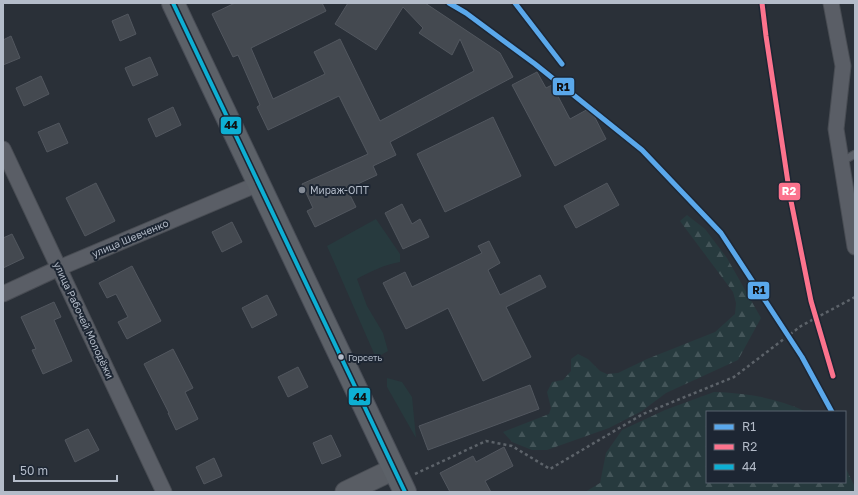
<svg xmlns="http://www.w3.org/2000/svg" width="858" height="495" font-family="'Golos Text',sans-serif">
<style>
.forest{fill:url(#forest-firs)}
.park{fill:#273a3e}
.building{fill:#444950;stroke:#52575f}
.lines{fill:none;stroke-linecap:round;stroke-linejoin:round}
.lane-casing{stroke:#484c53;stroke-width:9}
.street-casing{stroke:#484c53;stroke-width:17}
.secondary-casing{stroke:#484c53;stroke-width:23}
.primary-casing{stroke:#484c55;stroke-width:24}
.path{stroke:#5d636a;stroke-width:2.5;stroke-dasharray:3 3;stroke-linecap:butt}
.lane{stroke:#5a5e66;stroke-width:7}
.street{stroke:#5a5e66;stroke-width:15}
.secondary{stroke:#595d64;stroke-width:21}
.primary{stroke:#5c6168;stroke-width:22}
.bus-1-casing{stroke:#1d2633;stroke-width:7}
.bus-1{stroke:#0dafd3;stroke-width:4}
.rail-1-casing{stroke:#1d2633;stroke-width:8}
.rail-2-casing{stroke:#1d2633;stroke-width:8}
.rail-1{stroke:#5aa8eb;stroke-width:5}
.rail-2{stroke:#fc738d;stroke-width:5}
.poi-dot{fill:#848b96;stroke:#1d2633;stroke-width:1.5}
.bus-dot{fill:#b4bcc9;stroke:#1d2633;stroke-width:1.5}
.labels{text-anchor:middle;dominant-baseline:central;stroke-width:4;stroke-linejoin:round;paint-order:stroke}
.bus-label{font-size:9px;fill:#b4bcc9;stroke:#1d2633;text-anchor:start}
.poi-label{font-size:10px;fill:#b4bcc9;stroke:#1d2633;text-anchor:start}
.street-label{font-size:10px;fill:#b4bcc9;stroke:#1d2633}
.line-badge{stroke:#1d2633;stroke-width:1.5}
.badge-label{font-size:11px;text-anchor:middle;font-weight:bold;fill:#fff}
.pale-badge-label{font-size:11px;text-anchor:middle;font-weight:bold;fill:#111}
</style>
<defs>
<pattern id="forest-firs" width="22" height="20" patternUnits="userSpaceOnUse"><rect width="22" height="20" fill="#273a3e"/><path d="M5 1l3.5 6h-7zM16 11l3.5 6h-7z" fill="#445559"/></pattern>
</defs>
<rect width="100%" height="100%" fill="#2a3038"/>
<!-- forest -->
<g class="forest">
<path d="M 687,215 L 705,229 L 727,258 L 761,318 L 738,360 L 666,393 L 642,411 L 609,428 L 547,450 L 532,450 L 512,442 L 503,432 L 549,414 L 551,408 L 547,392 L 552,382 L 563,380 L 571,371 L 571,359 L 578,354 L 588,359 L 600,371 L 607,374 L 618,373 L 647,359 L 715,332 L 735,314 L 736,303 L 733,292 L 680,221 Z"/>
<path d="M 714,392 C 747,393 777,398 807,412 L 707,412 L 707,482 L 845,482 L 845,467 L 855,487 L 855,492 L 585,492 L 600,483 L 606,453 L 622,430 L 665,410 Z"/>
</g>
<!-- park -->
<g class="park">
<path d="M 376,219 L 400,254 L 400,262 C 384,265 371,271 357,279 L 367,306 L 383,333 L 388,351 L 376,358 L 327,246 Z"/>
<path d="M 387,378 L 402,382 L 412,397 L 416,438 L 387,387 Z"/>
</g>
<!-- building -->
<g class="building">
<path d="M 235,3 L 322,3 L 326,11 L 251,48 L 273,99 L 325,74 L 314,52 L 340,39 L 380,121 L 474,71 L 460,39 L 452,55 L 419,33 L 423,28 L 403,7 L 376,50 L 335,24 L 348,3 L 425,3 L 500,53 L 513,77 L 390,142 L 396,155 L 373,166 L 377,175 L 347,189 L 356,207 L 315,227 L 307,211 L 313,208 L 302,184 L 368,154 L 339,96 L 268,130 L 257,107 L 260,105 L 238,55 L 233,57 L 212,14 Z"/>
<path d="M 128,14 L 136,34 L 120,41 L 112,21 Z"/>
<path d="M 11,36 L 20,58 L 3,65 L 3,40 Z"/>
<path d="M 150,57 L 158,75 L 133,86 L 125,68 Z"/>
<path d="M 537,72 L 546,88 L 552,85 L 570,119 L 590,108 L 606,139 L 555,166 L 512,85 Z"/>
<path d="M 41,76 L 49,94 L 24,106 L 16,88 Z"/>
<path d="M 173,107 L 181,125 L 156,137 L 148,119 Z"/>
<path d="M 493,117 L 521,176 L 445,212 L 417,154 Z"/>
<path d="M 59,123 L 68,143 L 47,152 L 38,132 Z"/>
<path d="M 96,183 L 115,221 L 85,236 L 66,198 Z"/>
<path d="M 607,183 L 619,205 L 576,228 L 564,206 Z"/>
<path d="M 402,204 L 412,224 L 420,219 L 429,237 L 403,249 L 385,213 Z"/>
<path d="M 232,222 L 242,242 L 222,252 L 212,232 Z"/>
<path d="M 12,234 L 24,258 L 3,268 L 3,238 Z"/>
<path d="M 489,241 L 500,263 L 488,270 L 500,295 L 540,275 L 546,287 L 506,307 L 531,357 L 483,381 L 448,308 L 406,329 L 383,283 L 405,272 L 412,287 L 482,253 L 478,246 Z"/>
<path d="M 132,266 L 161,321 L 127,339 L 118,322 L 128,317 L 116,294 L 107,298 L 99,283 Z"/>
<path d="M 267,295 L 277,315 L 252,328 L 242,308 Z"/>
<path d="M 54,302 L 61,317 L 54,320 L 72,361 L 43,374 L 32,350 L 36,349 L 21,317 Z"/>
<path d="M 173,349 L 193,388 L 185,392 L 198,419 L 176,430 L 168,413 L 169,413 L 144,364 Z"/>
<path d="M 298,367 L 308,387 L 288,397 L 278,377 Z"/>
<path d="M 530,385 L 539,409 L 428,450 L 419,426 Z"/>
<path d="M 88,429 L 99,450 L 75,462 L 65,440 Z"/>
<path d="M 331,435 L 341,456 L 322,464 L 313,443 Z"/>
<path d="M 504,447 L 513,466 L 485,481 L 491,492 L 450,492 L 440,473 L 473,456 L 476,462 Z"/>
<path d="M 214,458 L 222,476 L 204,484 L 196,467 Z"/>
</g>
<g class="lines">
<!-- lane casing -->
<g class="lane-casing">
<path id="lane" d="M 841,162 L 855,154"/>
</g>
<!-- street casing -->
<g class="street-casing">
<g id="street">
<path d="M 831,3 L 843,66 L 836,129 L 855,247"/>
<path d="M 3,149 L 164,492"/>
<path d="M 3,294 L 59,268 L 258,184"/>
</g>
</g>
<!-- secondary casing -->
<g class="secondary-casing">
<path id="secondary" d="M 346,492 L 394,469"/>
</g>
<!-- primary casing -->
<g class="primary-casing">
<path id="primary" d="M 173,3 L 405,492"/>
</g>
<!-- path -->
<path class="path" d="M 415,474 L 486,441 L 512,446 L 550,469 L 643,414 L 734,377 L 801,326 L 855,297"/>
<!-- lane -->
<use href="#lane" class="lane"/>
<!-- street -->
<use href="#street" class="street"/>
<!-- secondary -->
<use href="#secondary" class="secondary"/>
<!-- primary -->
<use href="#primary" class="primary"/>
<!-- bus-1 casing -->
<g class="bus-1-casing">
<path id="bus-1" d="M 173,3 L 405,492"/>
</g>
<!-- bus-1 -->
<use href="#bus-1" class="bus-1"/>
<!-- rail-1 casing -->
<g class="rail-1-casing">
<g id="rail-1">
<path d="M 449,3 L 466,13 L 535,64 L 642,150 L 721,233 L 802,357 L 832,412"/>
<path d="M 515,3 L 562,64"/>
</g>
</g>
<!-- rail-2 casing -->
<g class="rail-2-casing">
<path id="rail-2" d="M 762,3 L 766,36 L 790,196 L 811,301 L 833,376"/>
</g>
<!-- rail-1 -->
<use href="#rail-1" class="rail-1"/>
<!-- rail-2 -->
<use href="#rail-2" class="rail-2"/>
</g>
<!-- markers -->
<circle class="poi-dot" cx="302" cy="190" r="4"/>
<circle class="bus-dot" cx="341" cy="357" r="3.5"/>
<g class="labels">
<!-- bus labels -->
<g class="bus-label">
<text x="348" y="357">Горсеть</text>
</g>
<!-- poi labels -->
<g class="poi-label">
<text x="310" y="190">Мираж-ОПТ</text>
</g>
<!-- street labels -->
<g class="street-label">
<text transform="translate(130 238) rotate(-23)">улица Шевченко</text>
<text transform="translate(84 320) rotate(65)">улица Рабочей Молодёжи</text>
</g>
</g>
<g class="line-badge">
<rect x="552" y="77" width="23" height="19" rx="4" fill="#5aa8eb"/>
<rect x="220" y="116" width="22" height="19" rx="4" fill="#0dafd3"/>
<rect x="778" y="182" width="23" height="19" rx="4" fill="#fc738d"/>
<rect x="747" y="281" width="23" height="19" rx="4" fill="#5aa8eb"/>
<rect x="348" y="387" width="23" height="19" rx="4" fill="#0dafd3"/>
</g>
<g class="badge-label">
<text x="789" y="195">R2</text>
</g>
<g class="pale-badge-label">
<text x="563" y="91">R1</text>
<text x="231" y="129">44</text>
<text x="759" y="294">R1</text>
<text x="360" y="401">44</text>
</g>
<!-- border -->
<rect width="858" height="495" fill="none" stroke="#b4bcc9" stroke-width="8"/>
<!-- legend -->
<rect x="706" y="411" width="140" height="72" fill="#1d2633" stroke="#59626f"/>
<rect x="714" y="424" width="20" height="6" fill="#5aa8eb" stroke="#59626f"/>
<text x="742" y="431" font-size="12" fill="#b4bcc9">R1</text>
<rect x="714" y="444" width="20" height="6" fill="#fc738d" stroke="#59626f"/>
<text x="742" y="451" font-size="12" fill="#b4bcc9">R2</text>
<rect x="714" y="464" width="20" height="6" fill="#0dafd3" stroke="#59626f"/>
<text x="742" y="471" font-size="12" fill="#b4bcc9">44</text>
<!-- scale -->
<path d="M14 475v6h103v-6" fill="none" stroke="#b4bcc9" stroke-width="2"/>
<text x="20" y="475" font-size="12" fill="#b4bcc9" stroke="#1d2633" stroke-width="3" paint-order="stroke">50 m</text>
</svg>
